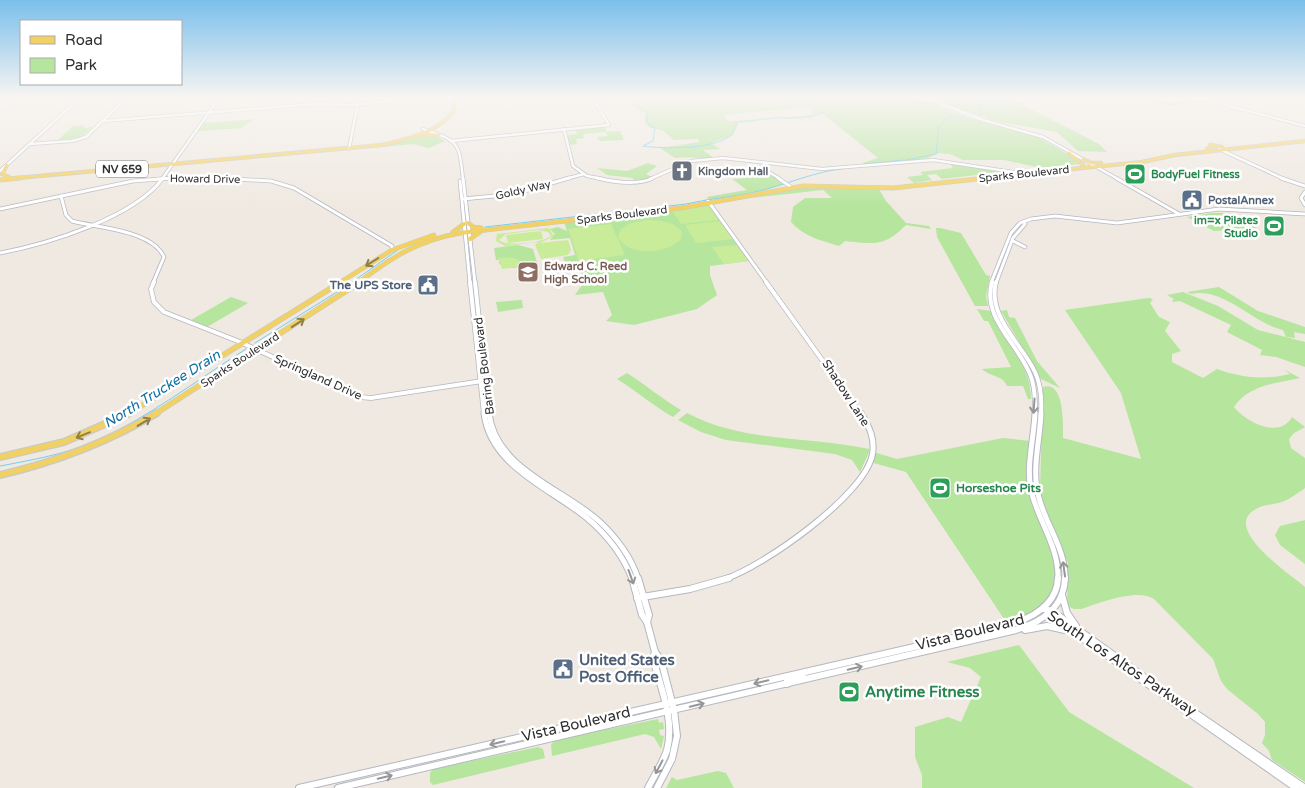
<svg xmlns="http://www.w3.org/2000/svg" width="1305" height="788" font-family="'Varela Round',sans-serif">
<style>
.green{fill:#b6e59e}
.pitch{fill:#c9ec9a;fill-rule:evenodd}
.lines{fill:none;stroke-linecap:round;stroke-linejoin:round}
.stream{stroke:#75cff0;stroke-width:1}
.secondary-far4-casing{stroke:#b4b7c1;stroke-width:4}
.secondary-far3-casing{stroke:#b4b7c1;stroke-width:4.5}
.secondary-far2-casing{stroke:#b4b7c1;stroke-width:5.5}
.secondary-far1-casing{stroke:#b4b7c1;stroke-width:7}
.secondary-casing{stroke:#b4b7c1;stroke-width:8}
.primary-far3-casing{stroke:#c9c9c9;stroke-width:4.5}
.primary-far2-casing{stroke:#c9c9c9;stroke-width:5}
.primary-far1-casing{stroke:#c9c9c9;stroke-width:6}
.primary-casing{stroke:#c9c9c9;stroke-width:8}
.secondary-far4{stroke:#fff;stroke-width:2.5}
.secondary-far3{stroke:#fff;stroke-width:3}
.secondary-far2{stroke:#fff;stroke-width:4}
.secondary-far1{stroke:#fff;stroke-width:5}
.secondary{stroke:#fff;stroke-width:6}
.primary-far3{stroke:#f2d163;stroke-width:3}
.primary-far2{stroke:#f2d163;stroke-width:4}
.primary-far1{stroke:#f2d163;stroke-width:4.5}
.primary{stroke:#f2d163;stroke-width:5.5}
.oneway{stroke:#908048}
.oneway2{stroke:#969696}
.labels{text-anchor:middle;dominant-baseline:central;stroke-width:5;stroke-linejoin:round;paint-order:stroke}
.shield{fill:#fff;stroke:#6d6d6d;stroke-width:1}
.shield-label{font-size:11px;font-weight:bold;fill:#2e2e2e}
.far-worship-label{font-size:11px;font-weight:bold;fill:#5b616d;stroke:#fff;text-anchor:start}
.far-street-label{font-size:11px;fill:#2e2e2e;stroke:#fff}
.far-leisure-label{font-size:11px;font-weight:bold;fill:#27864d;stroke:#fff;text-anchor:start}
.far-service-label{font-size:11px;font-weight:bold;fill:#4e5e75;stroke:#fff;text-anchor:start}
.far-education-label{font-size:11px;font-weight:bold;fill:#785e54;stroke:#fff;text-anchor:start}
.service-label{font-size:12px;font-weight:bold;fill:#4e5e75;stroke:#fff;text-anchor:end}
.street-label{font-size:12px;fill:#2e2e2e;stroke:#fff}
.leisure-label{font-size:12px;font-weight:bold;fill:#27864d;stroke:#fff;text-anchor:start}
.water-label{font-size:14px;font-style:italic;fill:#0d6fa3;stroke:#fff}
.near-street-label{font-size:15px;fill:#2e2e2e;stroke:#fff}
.near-service-label{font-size:15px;font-weight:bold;fill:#4e5e75;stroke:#fff;text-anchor:start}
.near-leisure-label{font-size:15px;font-weight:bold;fill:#27864d;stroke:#fff;text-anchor:start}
</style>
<rect width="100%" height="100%" fill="#efe9e1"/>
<!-- green -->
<g class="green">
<path d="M 633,97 L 918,97 L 963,116 L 1036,136 L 1071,156 L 1080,164 L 1041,168 L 1004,160 L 963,160 L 950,154 L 939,153 L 923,160 L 865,164 L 862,163 L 878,158 L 823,114 L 799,119 L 780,119 L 815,114 L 812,112 L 813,107 L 723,115 L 728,121 L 774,119 L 738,123 L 733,135 L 711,143 L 720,149 L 703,150 L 714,158 C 700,159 689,156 675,158 L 660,148 L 700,142 L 697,139 L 674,140 L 662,130 L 650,128 L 644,122 L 646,114 L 631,105 L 636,99 Z"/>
<path d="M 1008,97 L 1099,144 L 1107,152 L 1078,151 L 1057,132 L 995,121 L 928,98 Z"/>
<path d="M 1126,97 L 1165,97 L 1159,101 C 1175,104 1193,97 1206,102 L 1171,105 Z"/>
<path d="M 255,119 L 241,128 L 197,131 L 204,123 Z"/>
<path d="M 85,125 L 83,128 L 93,127 L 81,137 L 57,141 L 73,126 Z"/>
<path d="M 604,126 L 607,132 L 620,131 L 624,140 L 600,141 L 597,137 L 608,136 L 606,132 L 583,134 L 584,138 L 576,139 L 577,144 L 569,145 L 567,135 L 577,134 L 575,129 Z"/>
<path d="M 418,136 L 435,136 L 445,141 L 429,148 L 414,144 L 372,148 Z"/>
<path d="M 951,162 L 1000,170 L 1003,172 L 942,179 L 936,174 L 927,175 L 932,180 L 914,183 L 907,177 L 923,175 L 920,172 L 952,168 Z"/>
<path d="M 648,163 L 657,166 L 646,174 L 654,178 L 634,182 L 633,178 L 607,175 L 597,168 L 627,171 Z"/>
<path d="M 773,176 L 786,184 L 748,194 L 709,199 L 707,197 L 747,190 L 732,179 Z"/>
<path d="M 808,187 L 879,189 L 886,201 L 906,223 L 929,226 L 931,229 L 906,225 C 884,247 875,244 845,241 L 839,246 C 822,241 803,236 791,222 L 793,207 L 805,198 L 832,198 L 823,190 L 752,198 Z"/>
<path d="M 708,205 L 749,261 L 710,266 L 710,275 L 717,295 L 697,309 L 634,325 L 606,321 L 612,315 L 603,292 L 575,295 L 584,282 L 580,268 L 567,269 L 563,257 L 575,255 L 570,238 L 550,240 L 555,234 L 550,229 L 558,227 L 567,231 L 564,222 Z"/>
<path d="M 1212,213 L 1232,213 L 1257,228 L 1214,231 L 1187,217 Z"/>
<path d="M 940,228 L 961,233 L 986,275 L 990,276 L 986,296 L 988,306 L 975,306 L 937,237 L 936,228 Z"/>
<path d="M 518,245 L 533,249 L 538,266 L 512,268 L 499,264 L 499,260 L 496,260 L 494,248 Z"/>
<path d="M 1219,287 L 1258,311 L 1305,327 L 1305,334 L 1294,332 L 1295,338 L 1286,337 L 1283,330 C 1252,323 1224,287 1191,294 L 1187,292 Z"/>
<path d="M 1183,292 L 1218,306 L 1258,330 L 1305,342 L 1305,367 L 1276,357 L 1260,355 L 1262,350 L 1227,332 L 1231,325 L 1180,301 L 1172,302 L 1174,299 L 1167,295 Z"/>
<path d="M 231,297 L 248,303 L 207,327 L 191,320 Z"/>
<path d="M 1148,298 L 1153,299 L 1150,303 L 1159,317 L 1170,322 L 1165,331 L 1181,351 L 1172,354 L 1172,362 L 1203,378 L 1217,369 C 1242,378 1264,380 1290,374 L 1283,369 L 1300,378 C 1277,383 1248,385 1234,407 C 1245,421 1279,440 1292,417 L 1305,427 L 1294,433 L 1289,439 L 1291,448 L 1305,458 L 1305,488 C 1298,493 1290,499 1282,502 C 1273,505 1264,504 1256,509 C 1220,528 1291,575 1305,587 L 1305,782 L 1272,760 L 1269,751 L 1262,743 L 1265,735 L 1265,722 L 1258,714 L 1227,689 L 1221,681 L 1213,659 L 1154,599 C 1138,588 1099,603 1082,609 L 1074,609 L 1067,606 L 1068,563 L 1045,509 L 1040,488 L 1043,387 C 1065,380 1063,426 1063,438 L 1141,459 L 1121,393 L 1065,310 Z"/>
<path d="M 522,300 L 523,308 L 498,312 L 496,302 Z"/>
<path d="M 977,309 L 991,311 C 1007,338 1031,366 1031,399 L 1028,399 L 1023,386 L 1007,386 C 1003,375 990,377 982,369 L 1011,367 L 988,321 L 984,321 Z"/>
<path d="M 1007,310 L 1009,317 L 1015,318 L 1037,361 L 1060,388 L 1041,379 L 1001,311 Z"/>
<path d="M 627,373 C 646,385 662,399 681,410 L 673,417 C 653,406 637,391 617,379 Z"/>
<path d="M 687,413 C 743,443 809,436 869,449 L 869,452 L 860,472 L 852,460 L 835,454 L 726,440 L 701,432 L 678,420 Z"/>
<path d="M 1003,438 L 1031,441 L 1029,483 L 1053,549 L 1058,578 L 1047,605 L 1008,625 L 906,472 L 870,462 L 873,452 L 897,459 Z"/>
<path d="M 1305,520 L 1305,564 L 1280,545 L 1275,535 L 1280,526 Z"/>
<path d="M 1019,645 L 1069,712 L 1194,788 L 922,788 L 922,775 L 915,757 L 915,727 L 948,717 L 961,722 L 981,677 L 970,668 L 947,662 Z"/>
<path d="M 658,719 L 659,723 L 663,722 L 664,729 L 659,730 L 660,735 L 664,736 L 661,749 L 654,737 L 645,734 L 552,756 L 551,745 L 555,740 Z"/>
<path d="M 538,747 L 543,749 L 545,758 L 433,785 L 430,782 L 430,773 L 433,769 Z"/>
<path d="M 718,771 L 726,773 L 734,788 L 666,788 L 672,777 L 677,780 Z"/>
</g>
<!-- pitch -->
<g class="pitch">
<path d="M 709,206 L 719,220 L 681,224 L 673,212 L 673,210 Z"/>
<path d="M 646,220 C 659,220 674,221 682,232 L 681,239 C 668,254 628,257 618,237 L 621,229 L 631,223 Z"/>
<path d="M 720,221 L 733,239 L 696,243 L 685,225 Z"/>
<path d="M 611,224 L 625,255 L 579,261 L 568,229 Z"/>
<path d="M 549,228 L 554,236 L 540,243 L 568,240 L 571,250 L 568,255 L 541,259 L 535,245 L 538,242 L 505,246 L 496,241 L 497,234 ZM 539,230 L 548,232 L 551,236 C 543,243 506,247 499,240 L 506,234 Z"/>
<path d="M 541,231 L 543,239 L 508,243 L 506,235 Z"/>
<path d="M 738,245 L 749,261 L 724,264 L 712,247 Z"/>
<path d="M 498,258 C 509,257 519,256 525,266 L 502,269 Z"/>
</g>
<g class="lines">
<!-- stream -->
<g class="stream">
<path d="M 635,97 L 637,99 L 632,104 L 648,113 L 647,123 L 655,128 L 653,141 L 643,146 C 663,149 719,150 733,133 C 735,130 736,126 737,122 L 773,118 L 811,117 L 824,112 L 830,107 L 829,97"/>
<path d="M 975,97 L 982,112 L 979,116"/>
<path d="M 1132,97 L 1173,105 L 1202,100"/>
<path d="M 1207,99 L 1222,97"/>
<path d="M 947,105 L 1010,107"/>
<path d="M 838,106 L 853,98 L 940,104"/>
<path d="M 938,133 L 938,128 L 948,117 L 966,116"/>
<path d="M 906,160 L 936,154 L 938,134"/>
<path d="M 864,164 L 903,160"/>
<path d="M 485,227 L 686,204 C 708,199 729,197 751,193 C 784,186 814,171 848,168"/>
<path d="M 255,343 L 345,287 L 398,250"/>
<path d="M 0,466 C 32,460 66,454 96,441 C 149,417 197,380 246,349"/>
</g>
<!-- secondary-far4 casing -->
<g class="secondary-far4-casing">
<g id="secondary-far4">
<path d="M 924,97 L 983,120 L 1043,137 L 1118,179"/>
<path d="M 1195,97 L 1305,126"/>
<path d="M 0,107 L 13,97"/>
<path d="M 103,121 L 315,104 L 357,105 L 415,97"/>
<path d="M 423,129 C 459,141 459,142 463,179"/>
<path d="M 564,129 L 573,166 L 587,176 L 603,179"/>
<path d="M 451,141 L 609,125 L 592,97"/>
<path d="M 30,144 L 72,141 L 86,137 L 127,97"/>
<path d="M 349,149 L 359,97"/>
<path d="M 1219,149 L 1284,179"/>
<path d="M 764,163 L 764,169 L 780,179"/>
<path d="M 0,171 L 81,97"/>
<path d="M 998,175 L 1005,173 L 1003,171"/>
<path d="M 157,179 L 193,177 L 240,179"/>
<path d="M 162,179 L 220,97"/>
<path d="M 565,179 L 584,174"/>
<path d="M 650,179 L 691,161 L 723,158 L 822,169 L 933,160 L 1019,173"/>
</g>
</g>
<!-- secondary-far3 casing -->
<g class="secondary-far3-casing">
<g id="secondary-far3">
<path d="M 216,178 L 271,181 L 294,188 L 392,246 L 392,250"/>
<path d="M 463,178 L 475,283"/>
<path d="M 597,178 C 614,182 637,186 653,178"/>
<path d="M 778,178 L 791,187"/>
<path d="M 1116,178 L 1179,214"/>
<path d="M 1281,178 L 1305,186"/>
<path d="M 460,181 L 470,283"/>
<path d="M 1305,192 L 1301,198 L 1305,205"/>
<path d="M 61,196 L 66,215 L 72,221 C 98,228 152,230 164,257 L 153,283"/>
<path d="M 463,199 L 514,194 L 569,178"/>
<path d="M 708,201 L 767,283"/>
<path d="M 0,209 L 133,181 L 175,178"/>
<path d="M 1013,241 L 1025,247"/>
<path d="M 0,253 C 47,244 134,218 163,178"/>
<path d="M 991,283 L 1011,233 L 1020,223 L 1031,219 L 1055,216 L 1117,223 L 1219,209 L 1305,214"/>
<path d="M 996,283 L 1013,238 L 1025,224"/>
</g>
</g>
<!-- secondary-far2 casing -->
<g class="secondary-far2-casing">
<g id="secondary-far2">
<path d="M 154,282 L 151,289 L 154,302 L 164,312 L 240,342 L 360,397 L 371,398 L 482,381"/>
<path d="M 470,282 L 484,414"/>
<path d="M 475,282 L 489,414"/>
<path d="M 766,282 L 861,414"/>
<path d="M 992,282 C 982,317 1016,342 1029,372 C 1035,385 1035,399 1035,414"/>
<path d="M 996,282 C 987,316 1021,343 1035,372 C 1041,385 1042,399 1041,414"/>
</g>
</g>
<!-- secondary-far1 casing -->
<g class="secondary-far1-casing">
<g id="secondary-far1">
<path d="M 484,413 C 490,466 550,488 587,518 C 607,535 623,555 632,579"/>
<path d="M 489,413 C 495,469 564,489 600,522 C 616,537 632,558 638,579"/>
<path d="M 1035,413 C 1034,439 1025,468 1032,494 C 1040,524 1059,548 1058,579"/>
<path d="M 1041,413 C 1040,441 1031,470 1039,498 C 1046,525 1066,550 1065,579"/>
<path d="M 725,579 C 764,566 863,496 872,456 C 876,440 869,426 861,413"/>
</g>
</g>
<!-- secondary casing -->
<g class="secondary-casing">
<g id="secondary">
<path d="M 632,578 L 642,615 L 647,622"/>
<path d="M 638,578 L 649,615 L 647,622 L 655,652 L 661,660 L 674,710 L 677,736 L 672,759 L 657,788"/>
<path d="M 1062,595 L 1067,613 L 1076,626"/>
<path d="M 637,598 L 690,589 L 729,578"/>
<path d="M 1044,609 L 1052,611 L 1169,695 L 1305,788"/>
<path d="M 1048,614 L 1296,788"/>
<path d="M 1025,630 L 1047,626 L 1065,630"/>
<path d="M 787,684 L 787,680 L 801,676 L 805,672"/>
<path d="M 299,788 L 1006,626 C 1030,619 1057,606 1058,578"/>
<path d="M 338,788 L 1016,630 C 1042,622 1064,608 1065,578"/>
<path d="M 648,788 C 654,776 663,763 667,750 C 675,719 660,687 653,658 L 655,652"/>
</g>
</g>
<!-- primary-far3 casing -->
<g class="primary-far3-casing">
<g id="primary-far3">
<path d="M 419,135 L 439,135"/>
<path d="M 1207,149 L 1211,147 L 1210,145 L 1222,147"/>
<path d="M 1069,153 L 1083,165"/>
<path d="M 1083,159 L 1091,163 L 1101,163"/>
<path d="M 7,165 L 2,174 L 9,177"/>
<path d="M 6,179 L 382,145 C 407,139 438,133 454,111 L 453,97"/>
<path d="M 975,179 L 1142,162 L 1175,155 L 1305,141"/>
</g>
</g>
<!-- primary-far2 casing -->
<g class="primary-far2-casing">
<g id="primary-far2">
<path d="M 0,180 L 20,178"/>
<path d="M 468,223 L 473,227 L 481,228"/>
<path d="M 453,232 L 464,224"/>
<path d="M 470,239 L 480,232"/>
<path d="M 339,283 L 392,250 L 434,235"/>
<path d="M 358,283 C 392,257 417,241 460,233 L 681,208 L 803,186 L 893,188 L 987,178"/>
</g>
</g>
<!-- primary-far1 casing -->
<g class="primary-far1-casing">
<g id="primary-far1">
<path d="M 128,414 L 341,282"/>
<path d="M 155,414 L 360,282"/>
</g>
</g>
<!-- primary casing -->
<g class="primary-casing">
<g id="primary">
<path d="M 0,457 L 64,442 L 130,413"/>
<path d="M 0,475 C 56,462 108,442 157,413"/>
</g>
</g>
<!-- secondary-far4 -->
<use href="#secondary-far4" class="secondary-far4"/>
<!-- secondary-far3 -->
<use href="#secondary-far3" class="secondary-far3"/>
<!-- secondary-far2 -->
<use href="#secondary-far2" class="secondary-far2"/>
<!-- secondary-far1 -->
<use href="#secondary-far1" class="secondary-far1"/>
<!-- secondary -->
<use href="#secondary" class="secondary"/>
<!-- primary-far3 -->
<use href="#primary-far3" class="primary-far3"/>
<!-- primary-far2 -->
<use href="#primary-far2" class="primary-far2"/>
<!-- primary-far1 -->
<use href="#primary-far1" class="primary-far1"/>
<!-- primary -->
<use href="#primary" class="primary"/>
</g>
<!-- one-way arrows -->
<defs><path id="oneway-shaft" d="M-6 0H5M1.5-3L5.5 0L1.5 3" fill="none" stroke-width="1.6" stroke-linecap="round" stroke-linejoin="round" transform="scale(1.25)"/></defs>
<g class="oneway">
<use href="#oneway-shaft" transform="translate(372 262) rotate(148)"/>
<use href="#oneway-shaft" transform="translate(298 323) rotate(-33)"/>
<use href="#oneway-shaft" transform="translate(144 422) rotate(-31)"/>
<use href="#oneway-shaft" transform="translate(83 435) rotate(158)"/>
</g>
<g class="oneway2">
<use href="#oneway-shaft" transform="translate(1034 406) rotate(94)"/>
<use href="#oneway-shaft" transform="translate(1064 569) rotate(-98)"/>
<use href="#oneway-shaft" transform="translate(631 577) rotate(70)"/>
<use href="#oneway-shaft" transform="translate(855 668) rotate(-13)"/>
<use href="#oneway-shaft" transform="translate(761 682) rotate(167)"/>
<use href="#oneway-shaft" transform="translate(697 705) rotate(-13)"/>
<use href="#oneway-shaft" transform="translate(497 743) rotate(167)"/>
<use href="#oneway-shaft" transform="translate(659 767) rotate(118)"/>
<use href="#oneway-shaft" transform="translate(385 777) rotate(-13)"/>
</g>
<!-- sky -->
<linearGradient id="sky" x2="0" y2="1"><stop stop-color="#7abfeb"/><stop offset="0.47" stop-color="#f8f5f2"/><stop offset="1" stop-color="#f8f5f2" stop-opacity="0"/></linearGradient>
<rect width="1305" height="207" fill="url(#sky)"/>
<!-- icons -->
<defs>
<g id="church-square" transform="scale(1.125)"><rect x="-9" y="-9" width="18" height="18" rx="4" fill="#6b7280" stroke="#fff"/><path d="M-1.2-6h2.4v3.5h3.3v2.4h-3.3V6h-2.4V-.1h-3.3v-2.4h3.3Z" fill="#fff"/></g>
<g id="stadium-square" transform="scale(1.125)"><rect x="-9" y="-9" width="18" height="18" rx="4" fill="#2e9e5b" stroke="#fff"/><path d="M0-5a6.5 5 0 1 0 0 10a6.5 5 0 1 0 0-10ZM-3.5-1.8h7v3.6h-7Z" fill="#fff"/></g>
<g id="civic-square" transform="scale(1.125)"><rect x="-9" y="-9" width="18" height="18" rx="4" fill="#5c6f8a" stroke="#fff"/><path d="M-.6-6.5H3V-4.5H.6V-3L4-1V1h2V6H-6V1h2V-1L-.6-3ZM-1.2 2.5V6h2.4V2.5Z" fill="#fff"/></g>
<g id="school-square" transform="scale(1.125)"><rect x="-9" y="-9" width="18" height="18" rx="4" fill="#8d6e63" stroke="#fff"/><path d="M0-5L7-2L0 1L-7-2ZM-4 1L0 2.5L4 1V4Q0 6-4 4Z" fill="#fff"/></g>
</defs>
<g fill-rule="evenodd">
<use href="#church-square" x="682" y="171"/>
<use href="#stadium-square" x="1135" y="174"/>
<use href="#civic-square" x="1192" y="200"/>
<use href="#stadium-square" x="1274" y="226"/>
<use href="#school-square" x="528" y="272"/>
<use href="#civic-square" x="428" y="285"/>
<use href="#stadium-square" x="940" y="488"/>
<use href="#civic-square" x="563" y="669"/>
<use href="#stadium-square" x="849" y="692"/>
</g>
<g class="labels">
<!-- shield labels -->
<rect class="shield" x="96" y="160.5" width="52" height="17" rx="4"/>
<g class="shield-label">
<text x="122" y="169">NV 659</text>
</g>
<!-- far-worship labels -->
<g class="far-worship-label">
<text x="698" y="171">Kingdom Hall</text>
</g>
<!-- far-street labels -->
<g class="far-street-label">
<text transform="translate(1024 174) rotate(-6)">Sparks Boulevard</text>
<text transform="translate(205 179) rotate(1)">Howard Drive</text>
<text transform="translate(523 190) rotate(-13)">Goldy Way</text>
<text transform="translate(622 215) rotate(-7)">Sparks Boulevard</text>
<text transform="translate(240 360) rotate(-33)">Sparks Boulevard</text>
</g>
<!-- far-leisure labels -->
<g class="far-leisure-label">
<text x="1151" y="174">BodyFuel Fitness</text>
<text x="1258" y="220" text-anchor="end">im=x Pilates<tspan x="1258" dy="13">Studio</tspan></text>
</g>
<!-- far-service labels -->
<g class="far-service-label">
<text x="1208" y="200">PostalAnnex</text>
</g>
<!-- far-education labels -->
<g class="far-education-label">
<text x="544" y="266">Edward C. Reed<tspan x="544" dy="13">High School</tspan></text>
</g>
<!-- service labels -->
<g class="service-label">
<text x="412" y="285">The UPS Store</text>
</g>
<!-- street labels -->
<g class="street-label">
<text transform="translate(484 366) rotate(-97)">Baring Boulevard</text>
<text transform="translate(318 377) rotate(24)">Springland Drive</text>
<text transform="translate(846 393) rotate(57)">Shadow Lane</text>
</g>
<!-- leisure labels -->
<g class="leisure-label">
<text x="956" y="488">Horseshoe Pits</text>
</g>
<!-- water labels -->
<g class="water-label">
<text transform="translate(162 389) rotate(-32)">North Truckee Drain</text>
</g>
<!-- near-street labels -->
<g class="near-street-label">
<text transform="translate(970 632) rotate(-14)">Vista Boulevard</text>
<text transform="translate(1122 663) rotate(34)">South Los Altos Parkway</text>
<text transform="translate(576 724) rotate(-13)">Vista Boulevard</text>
</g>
<!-- near-service labels -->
<g class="near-service-label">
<text x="579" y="660">United States<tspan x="579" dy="17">Post Office</tspan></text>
</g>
<!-- near-leisure labels -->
<g class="near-leisure-label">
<text x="865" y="692">Anytime Fitness</text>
</g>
</g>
<!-- legend -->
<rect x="20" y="20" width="162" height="65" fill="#ffffff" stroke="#ababab"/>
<rect x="30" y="36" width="25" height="8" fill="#f2d163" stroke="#ababab"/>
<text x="65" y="45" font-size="15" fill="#2e2e2e">Road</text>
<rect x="30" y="58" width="25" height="15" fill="#b6e59e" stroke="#ababab"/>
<text x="65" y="70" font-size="15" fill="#2e2e2e">Park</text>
</svg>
